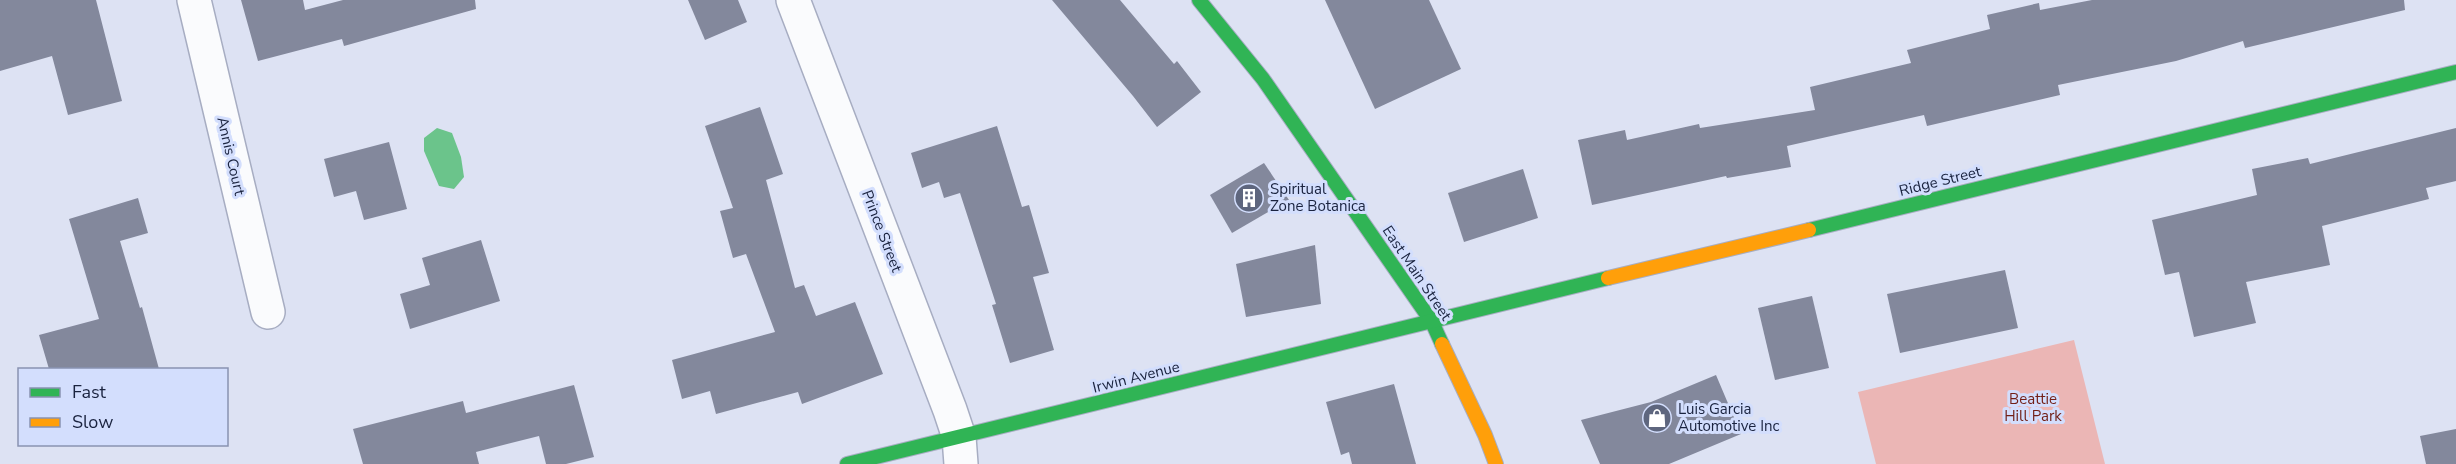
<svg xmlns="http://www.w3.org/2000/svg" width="2456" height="464" font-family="'Nunito Sans',sans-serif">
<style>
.green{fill:#ebb6b5}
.water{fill:#6bc48b}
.building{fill:#83889c}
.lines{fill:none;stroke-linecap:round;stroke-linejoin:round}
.street-casing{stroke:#a7adc2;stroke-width:36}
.fast-casing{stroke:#a7adc2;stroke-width:16}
.slow-casing{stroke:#a7adc2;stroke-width:16}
.street{stroke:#fafbfd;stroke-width:33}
.fast{stroke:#30b455;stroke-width:14}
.slow{stroke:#ff9f0a;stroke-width:14}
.labels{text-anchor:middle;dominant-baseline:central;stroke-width:6;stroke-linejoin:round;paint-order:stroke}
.street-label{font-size:15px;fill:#1a233f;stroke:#d3defd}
.poi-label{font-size:15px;fill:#1a233f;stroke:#d3defd;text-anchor:start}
.park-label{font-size:15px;fill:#721f17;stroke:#d3defd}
</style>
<rect width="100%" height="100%" fill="#dde2f3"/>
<!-- green -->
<path class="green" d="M 2074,340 L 2105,464 L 1876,464 L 1858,392 Z"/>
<!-- water -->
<path class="water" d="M 437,128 L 452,133 L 461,157 L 464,177 L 454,189 L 439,186 L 424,151 L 424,138 Z"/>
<!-- building -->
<g class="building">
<path d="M 0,0 L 96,0 L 122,101 L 68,115 L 52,56 L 0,71 Z"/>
<path d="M 241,0 L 303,0 L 305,10 L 343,0 L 475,0 L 476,9 L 344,46 L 342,39 L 258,61 Z"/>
<path d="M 688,0 L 738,0 L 747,22 L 705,40 Z"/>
<path d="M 1052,0 L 1120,0 L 1174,64 L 1177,61 L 1201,92 L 1157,127 L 1133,96 Z"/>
<path d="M 1325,0 L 1429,0 L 1461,69 L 1375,109 Z"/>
<path d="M 2092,0 L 2404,0 L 2405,10 L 2245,48 L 2243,41 L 2176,61 L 2058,85 L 2060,95 L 1927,126 L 1924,115 L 1787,146 L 1791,167 L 1727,178 L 1726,176 L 1592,205 L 1578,140 L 1625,130 L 1627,140 L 1699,124 L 1700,128 L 1815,110 L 1810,87 L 1911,63 L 1907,50 L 1990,29 L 1987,15 L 2039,3 L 2040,10 Z"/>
<path d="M 760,107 L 783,174 L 766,180 L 795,288 L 804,285 L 816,316 L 855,302 L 883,374 L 802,404 L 798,392 L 716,414 L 710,391 L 682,399 L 672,360 L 775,332 L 746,254 L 733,258 L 720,211 L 733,208 L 705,126 Z"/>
<path d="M 997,126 L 1022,207 L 1029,205 L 1049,273 L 1033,277 L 1054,350 L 1010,363 L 992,305 L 996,304 L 960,193 L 944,198 L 939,182 L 922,188 L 911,153 Z"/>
<path d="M 2456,128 L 2456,181 L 2426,188 L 2429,199 L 2322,226 L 2330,265 L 2246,282 L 2256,323 L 2194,337 L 2179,272 L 2165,275 L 2152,220 L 2257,195 L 2252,169 L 2308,158 L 2310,164 Z"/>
<path d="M 389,142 L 407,209 L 364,220 L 356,191 L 334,197 L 324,159 Z"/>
<path d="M 1264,163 L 1289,200 L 1232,233 L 1210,195 Z"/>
<path d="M 1523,169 L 1538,218 L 1464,242 L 1448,193 Z"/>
<path d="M 138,198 L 148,233 L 120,241 L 140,308 L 142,307 L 159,369 L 49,369 L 39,335 L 99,319 L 69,219 Z"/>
<path d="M 481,240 L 500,301 L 410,329 L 400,294 L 430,285 L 422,258 Z"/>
<path d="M 1315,245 L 1321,304 L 1246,317 L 1236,264 Z"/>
<path d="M 2005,270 L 2018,328 L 1900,353 L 1887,294 Z"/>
<path d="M 1812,296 L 1829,368 L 1775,380 L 1758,308 Z"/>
<path d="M 1716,375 L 1741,434 L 1669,464 L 1600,464 L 1581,420 L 1651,402 Z"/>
<path d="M 1394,384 L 1416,464 L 1352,464 L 1349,452 L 1341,455 L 1326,402 Z"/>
<path d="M 574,385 L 594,457 L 566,464 L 546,464 L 539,436 L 476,452 L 479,464 L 363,464 L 353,429 L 463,401 L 466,413 Z"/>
<path d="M 2456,429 L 2456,464 L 2426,464 L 2420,436 Z"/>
</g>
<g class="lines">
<!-- street casing -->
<g class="street-casing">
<g id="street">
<path d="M 194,0 L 268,312"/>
<path d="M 793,0 L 950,410 L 959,437 L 961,464"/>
</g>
</g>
<!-- fast casing -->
<g class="fast-casing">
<g id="fast">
<path d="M 1199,0 L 1263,79 L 1432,322 L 1442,344"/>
<path d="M 1809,230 L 2456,72"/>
<path d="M 847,464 L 1608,278"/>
</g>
</g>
<!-- slow casing -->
<g class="slow-casing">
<g id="slow">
<path d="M 1608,278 L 1809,230"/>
<path d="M 1442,344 L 1485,435 L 1496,464"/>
</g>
</g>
<!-- street -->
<use href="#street" class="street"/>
<!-- fast -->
<use href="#fast" class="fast"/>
<!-- slow -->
<use href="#slow" class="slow"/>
</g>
<!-- icons -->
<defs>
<g id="building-disc" transform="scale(1.5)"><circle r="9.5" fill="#5e667e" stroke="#d3defd"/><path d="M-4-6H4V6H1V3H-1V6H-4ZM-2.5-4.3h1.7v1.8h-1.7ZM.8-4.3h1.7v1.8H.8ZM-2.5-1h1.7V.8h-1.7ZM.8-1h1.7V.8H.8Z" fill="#fff"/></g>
<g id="shop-disc" transform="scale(1.5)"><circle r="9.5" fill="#5e667e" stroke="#d3defd"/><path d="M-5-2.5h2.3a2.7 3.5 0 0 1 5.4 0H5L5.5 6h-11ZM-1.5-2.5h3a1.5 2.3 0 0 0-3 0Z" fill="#fff"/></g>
</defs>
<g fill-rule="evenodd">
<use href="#building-disc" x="1249" y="198"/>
<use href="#shop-disc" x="1657" y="418"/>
</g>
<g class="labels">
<!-- street labels -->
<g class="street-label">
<text transform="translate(231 156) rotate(77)">Annis Court</text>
<text transform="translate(1940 181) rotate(-14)">Ridge Street</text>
<text transform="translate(882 231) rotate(69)">Prince Street</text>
<text transform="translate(1417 273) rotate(56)">East Main Street</text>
<text transform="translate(1136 377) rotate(-14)">Irwin Avenue</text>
</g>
<!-- poi labels -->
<g class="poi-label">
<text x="1270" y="189">Spiritual<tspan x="1270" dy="17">Zone Botanica</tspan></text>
<text x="1678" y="409">Luis Garcia<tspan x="1678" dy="17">Automotive Inc</tspan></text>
</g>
<!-- park labels -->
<g class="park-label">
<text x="2033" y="399">Beattie<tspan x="2033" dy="17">Hill Park</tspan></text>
</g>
</g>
<!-- legend -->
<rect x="18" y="368" width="210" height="78" fill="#d3defd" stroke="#8993b1" stroke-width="1.5"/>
<rect x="30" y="388" width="30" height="9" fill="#30b455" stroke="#8993b1" stroke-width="1.5"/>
<text x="72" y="398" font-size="18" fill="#1a233f">Fast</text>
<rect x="30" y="418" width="30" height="9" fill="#ff9f0a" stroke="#8993b1" stroke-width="1.5"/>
<text x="72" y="428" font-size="18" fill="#1a233f">Slow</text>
</svg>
